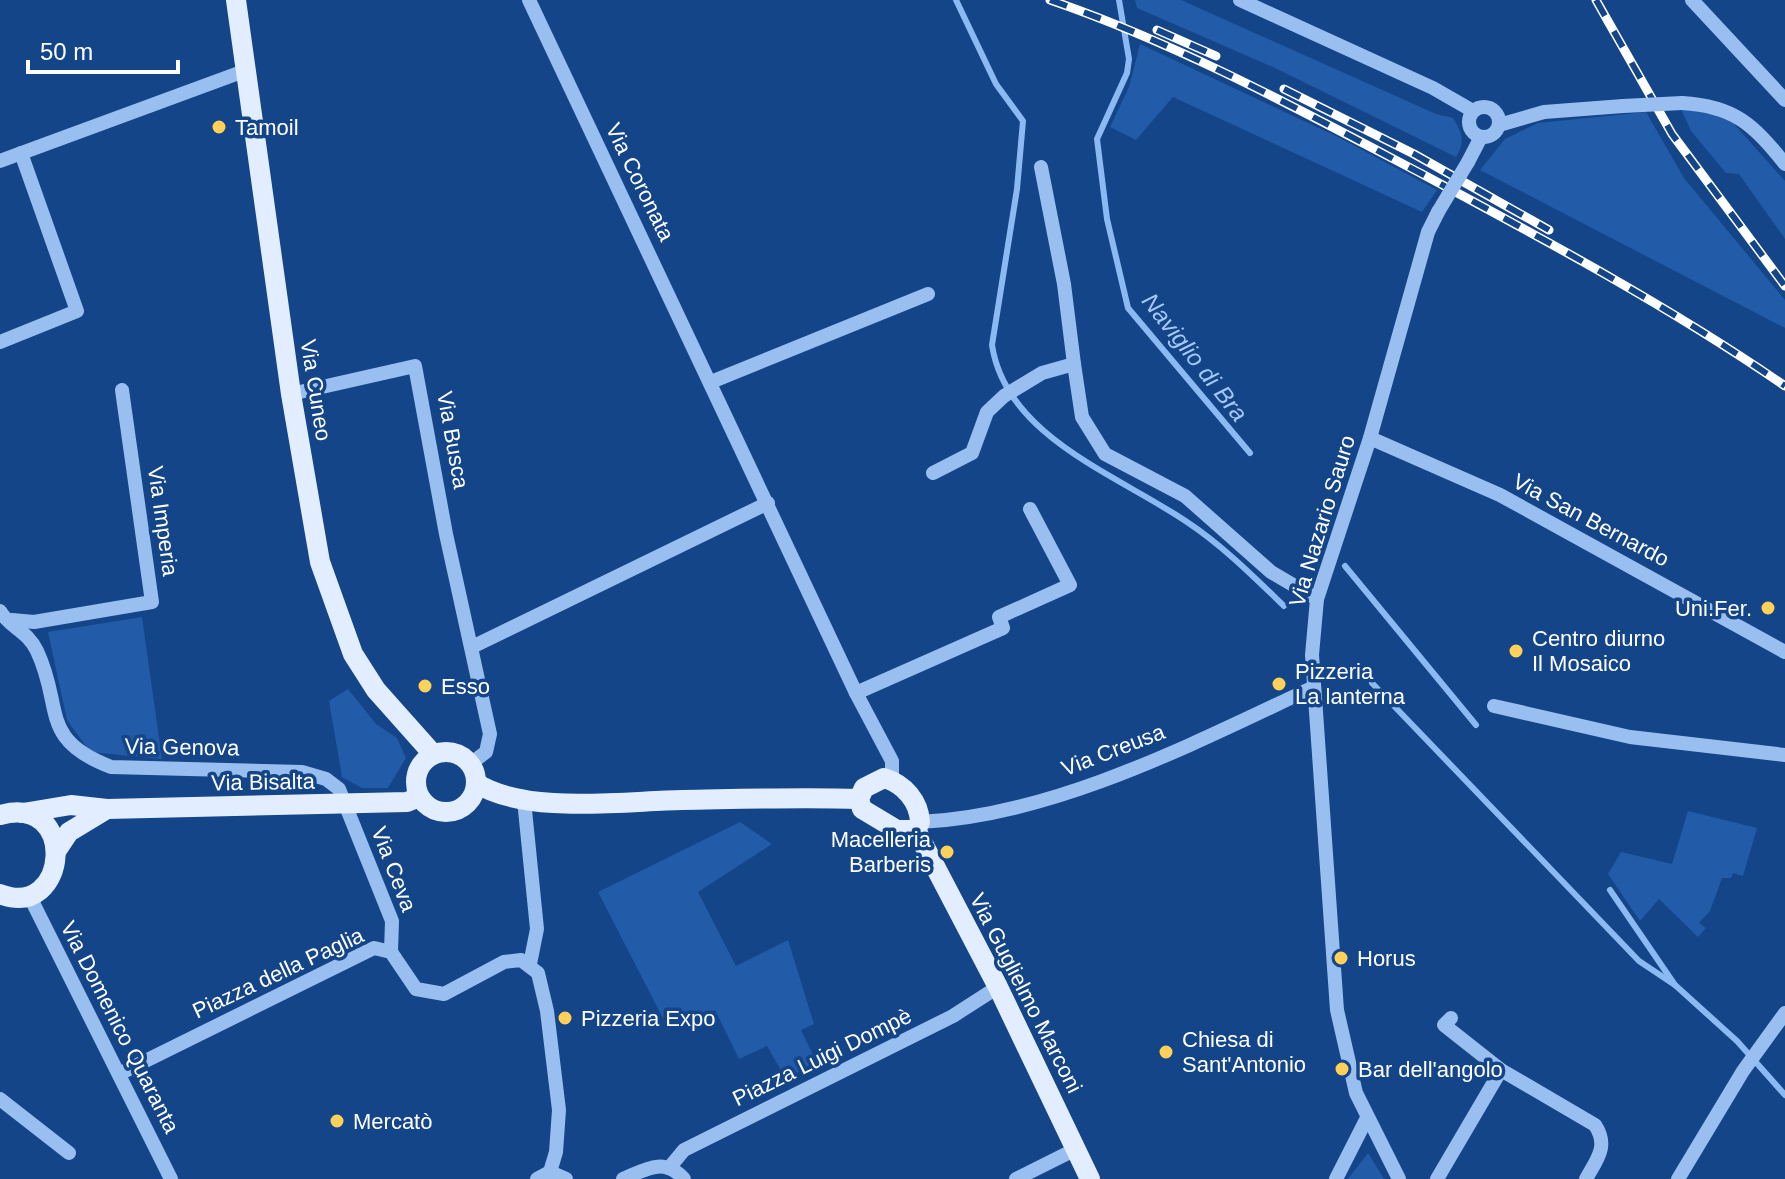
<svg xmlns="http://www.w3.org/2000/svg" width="1785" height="1179" font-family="Helvetica,sans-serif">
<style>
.green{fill:#225ba7}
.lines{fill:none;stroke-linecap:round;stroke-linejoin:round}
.stream{stroke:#8bbaf3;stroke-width:6}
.minor{stroke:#99bff0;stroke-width:14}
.major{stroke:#e2edff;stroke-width:20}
.rail-casing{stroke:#fff;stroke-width:9}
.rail{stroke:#134588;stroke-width:6;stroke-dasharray:18;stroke-linecap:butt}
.minor-bridge{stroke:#99bff0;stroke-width:14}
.poi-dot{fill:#ffd158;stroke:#134588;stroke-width:3}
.labels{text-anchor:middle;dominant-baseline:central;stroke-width:7;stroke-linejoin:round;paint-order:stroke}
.poi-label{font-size:22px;fill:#fff;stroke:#134588;text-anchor:start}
.street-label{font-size:22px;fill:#fff;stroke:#134588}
.water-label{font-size:24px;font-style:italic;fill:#a5c9f7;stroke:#134588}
</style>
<rect width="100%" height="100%" fill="#134588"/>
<!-- green -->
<g class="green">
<path d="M 1135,0 L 1181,0 L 1436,114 L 1453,118 C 1462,133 1466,141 1456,157 L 1275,68 L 1137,8 Z"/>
<path d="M 1140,44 L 1338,137 L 1437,190 L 1422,212 L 1173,97 L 1136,140 L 1110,127 L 1129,87 Z"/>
<path d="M 1681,109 L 1726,115 L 1785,181 L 1785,239 L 1739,174 L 1726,173 L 1691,131 Z"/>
<path d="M 1646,112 L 1684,178 L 1785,300 L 1785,328 L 1480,170 L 1505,139 L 1538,123 Z"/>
<path d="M 142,617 L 162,759 L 90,752 L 67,720 L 48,632 Z"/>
<path d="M 348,689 L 376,724 L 397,738 L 406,758 L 388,788 L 362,788 L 342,777 L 329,701 Z"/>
<path d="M 1688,811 L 1757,828 L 1743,876 L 1733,873 L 1731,878 L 1722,878 L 1710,911 L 1699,923 L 1706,928 L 1698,937 L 1659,899 L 1640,921 L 1608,874 L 1621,852 L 1672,864 Z"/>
<path d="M 740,822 L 772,844 L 698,892 L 736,966 L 788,940 L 814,1024 L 801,1030 L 816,1061 L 786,1079 L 767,1046 L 739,1059 L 715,1010 L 669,1030 L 598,892 Z"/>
<path d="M 1368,1153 L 1384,1179 L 1348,1179 Z"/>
</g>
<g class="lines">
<!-- stream -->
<g class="stream">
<path d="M 956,0 L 996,84 L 1023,121 L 1017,189 L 992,345 C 1006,437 1118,475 1187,522 C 1222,545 1254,577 1284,606"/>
<path d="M 1119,0 L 1129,59 L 1127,73 L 1097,139 L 1107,219 L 1128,308 L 1250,453"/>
<path d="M 1345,566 L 1476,725"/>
<path d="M 1372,683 L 1639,961 L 1675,985"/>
<path d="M 1610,890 L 1675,985 L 1737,1041 L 1785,1095"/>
</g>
<!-- minor -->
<g class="minor">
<path d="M 529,0 L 856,693 L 892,761 L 892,780"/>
<path d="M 1240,0 L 1433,88 L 1473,111"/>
<path d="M 1692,0 L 1785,100"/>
<path d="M 1682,103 C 1734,106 1753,124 1785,164"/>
<circle cx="1484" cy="122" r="15"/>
<path d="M 1499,125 L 1544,112 L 1623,106"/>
<path d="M 0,161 L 247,70"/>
<path d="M 1468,162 L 1481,137"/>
<path d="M 1041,167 L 1064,284 L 1074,364"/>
<path d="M 0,342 L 77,311 L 21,153"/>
<path d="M 711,382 L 928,294"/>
<path d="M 291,394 L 415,366 L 446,534 L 490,734 L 486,752 L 470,764"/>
<path d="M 1370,438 L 1500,495 L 1785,652"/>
<path d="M 933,473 L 972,453 L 987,412 L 1004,396 L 1042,373 L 1074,364 L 1082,417 L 1105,454 L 1185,496 L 1271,572 L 1317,599"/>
<path d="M 0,611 C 10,628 27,630 37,651 C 64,708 38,739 111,767 L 302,772 L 326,779 L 339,789 L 392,921 L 391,952"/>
<path d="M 12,620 L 34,622 L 152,602 L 122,390"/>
<path d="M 472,647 L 768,503"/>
<path d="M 856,693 L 1003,628 L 999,617 L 1070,585 L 1030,509"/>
<path d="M 1494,706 L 1630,737 L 1785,755"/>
<path d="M 524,800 L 537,929 L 530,964"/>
<path d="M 920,822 C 1054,816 1194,743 1314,687"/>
<path d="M 29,895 L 171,1179"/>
<path d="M 1501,1070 L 1595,1125 C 1609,1146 1597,1159 1586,1179"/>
<path d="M 119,1074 L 374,948 L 391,952 L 416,989 L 444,994 L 504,962 L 521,960 L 538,973 L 547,1011 L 559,1110 L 556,1152 L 550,1172"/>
<path d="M 0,1099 L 69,1153"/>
<path d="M 669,1168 L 684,1150 L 953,1016 L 998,987"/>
<path d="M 537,1179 L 550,1172 L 566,1179"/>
<path d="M 623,1179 C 646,1169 664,1157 684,1179"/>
<path d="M 1016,1179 L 1076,1149"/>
<path d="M 1336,1179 L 1367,1118"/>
<path d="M 1399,1179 L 1356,1093 L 1337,1010 L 1312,655 L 1317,599 L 1370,438 L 1428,232 L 1438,212"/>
<path d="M 1437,1179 L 1501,1070 L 1444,1025 L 1451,1018"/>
<path d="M 1678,1179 L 1743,1071 L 1785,1013"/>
</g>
<!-- major -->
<g class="major">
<path d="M 236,0 L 291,394 L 320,562 L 353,654 L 376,690 L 433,754"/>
<circle cx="446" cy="782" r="30"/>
<path d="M 884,778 C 904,784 919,801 920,822 L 916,830 L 897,830 L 862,809 L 859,799 L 864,788 Z"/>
<path d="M 476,783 C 526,815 624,801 682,800 C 741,799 800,797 859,799"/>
<path d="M 107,809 L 407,802 L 419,797"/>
<path d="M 23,813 L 71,805 L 107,809 L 69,832 L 57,850"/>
<path d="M 0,815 C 79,793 69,921 0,894"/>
<path d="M 916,830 L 998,987 L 1090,1179"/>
</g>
<!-- rail casing -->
<g class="rail-casing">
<g id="rail">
<path d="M 1050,0 C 1181,45 1302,111 1424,175 C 1547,241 1670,307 1785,386"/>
<path d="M 1596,0 L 1672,134 L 1785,286"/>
<path d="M 1157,30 L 1216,56"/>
<path d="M 1284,89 L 1414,154 L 1549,230"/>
</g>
</g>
<!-- rail -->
<use href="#rail" class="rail"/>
<!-- minor-bridge -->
<g class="minor-bridge">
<path d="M 1623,106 L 1682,103"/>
<path d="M 1438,212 L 1468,162"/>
</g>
</g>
<!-- markers -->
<g class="poi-dot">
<circle cx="219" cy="127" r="8"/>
<circle cx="1768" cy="608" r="8"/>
<circle cx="1516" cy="651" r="8"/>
<circle cx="1279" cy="684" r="8"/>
<circle cx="425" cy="686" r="8"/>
<circle cx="947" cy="852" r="8"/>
<circle cx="1341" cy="958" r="8"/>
<circle cx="565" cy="1018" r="8"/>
<circle cx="1166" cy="1052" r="8"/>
<circle cx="1342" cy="1069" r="8"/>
<circle cx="337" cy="1121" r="8"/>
</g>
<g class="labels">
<!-- poi labels -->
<g class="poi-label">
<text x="235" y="127">Tamoil</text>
<text x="1752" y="608" text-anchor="end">Uni.Fer.</text>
<text x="1532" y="638">Centro diurno<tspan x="1532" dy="25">Il Mosaico</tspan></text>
<text x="1295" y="671">Pizzeria<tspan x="1295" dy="25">La lanterna</tspan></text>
<text x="441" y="686">Esso</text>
<text x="931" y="839" text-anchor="end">Macelleria<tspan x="931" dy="25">Barberis</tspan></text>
<text x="1357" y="958">Horus</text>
<text x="581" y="1018">Pizzeria Expo</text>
<text x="1182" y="1039">Chiesa di<tspan x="1182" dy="25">Sant'Antonio</tspan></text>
<text x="1358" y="1069">Bar dell'angolo</text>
<text x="353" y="1121">Mercatò</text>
</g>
<!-- street labels -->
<g class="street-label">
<text transform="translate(640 182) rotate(64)">Via Coronata</text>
<text transform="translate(316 390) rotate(81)">Via Cuneo</text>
<text transform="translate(453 440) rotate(80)">Via Busca</text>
<text transform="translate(1591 520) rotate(28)">Via San Bernardo</text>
<text transform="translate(163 521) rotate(82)">Via Imperia</text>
<text transform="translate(1322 521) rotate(-73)">Via Nazario Sauro</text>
<text transform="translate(182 747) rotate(1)">Via Genova</text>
<text transform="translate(1113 750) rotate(-21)">Via Creusa</text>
<text transform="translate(263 782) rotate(-1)">Via Bisalta</text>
<text transform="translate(394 869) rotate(69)">Via Ceva</text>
<text transform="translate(278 973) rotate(-25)">Piazza della Paglia</text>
<text transform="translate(1026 993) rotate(63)">Via Guglielmo Marconi</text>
<text transform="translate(120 1027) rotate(63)">Via Domenico Quaranta</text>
<text transform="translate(822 1057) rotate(-26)">Piazza Luigi Dompè</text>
</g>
<!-- water labels -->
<g class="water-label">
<text transform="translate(1195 357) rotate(52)">Naviglio di Bra</text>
</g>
</g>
<!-- scale -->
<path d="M28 60v12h150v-12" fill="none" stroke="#ffffff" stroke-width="4"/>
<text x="40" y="60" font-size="24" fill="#ffffff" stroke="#134588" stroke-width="6" paint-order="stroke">50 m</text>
</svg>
